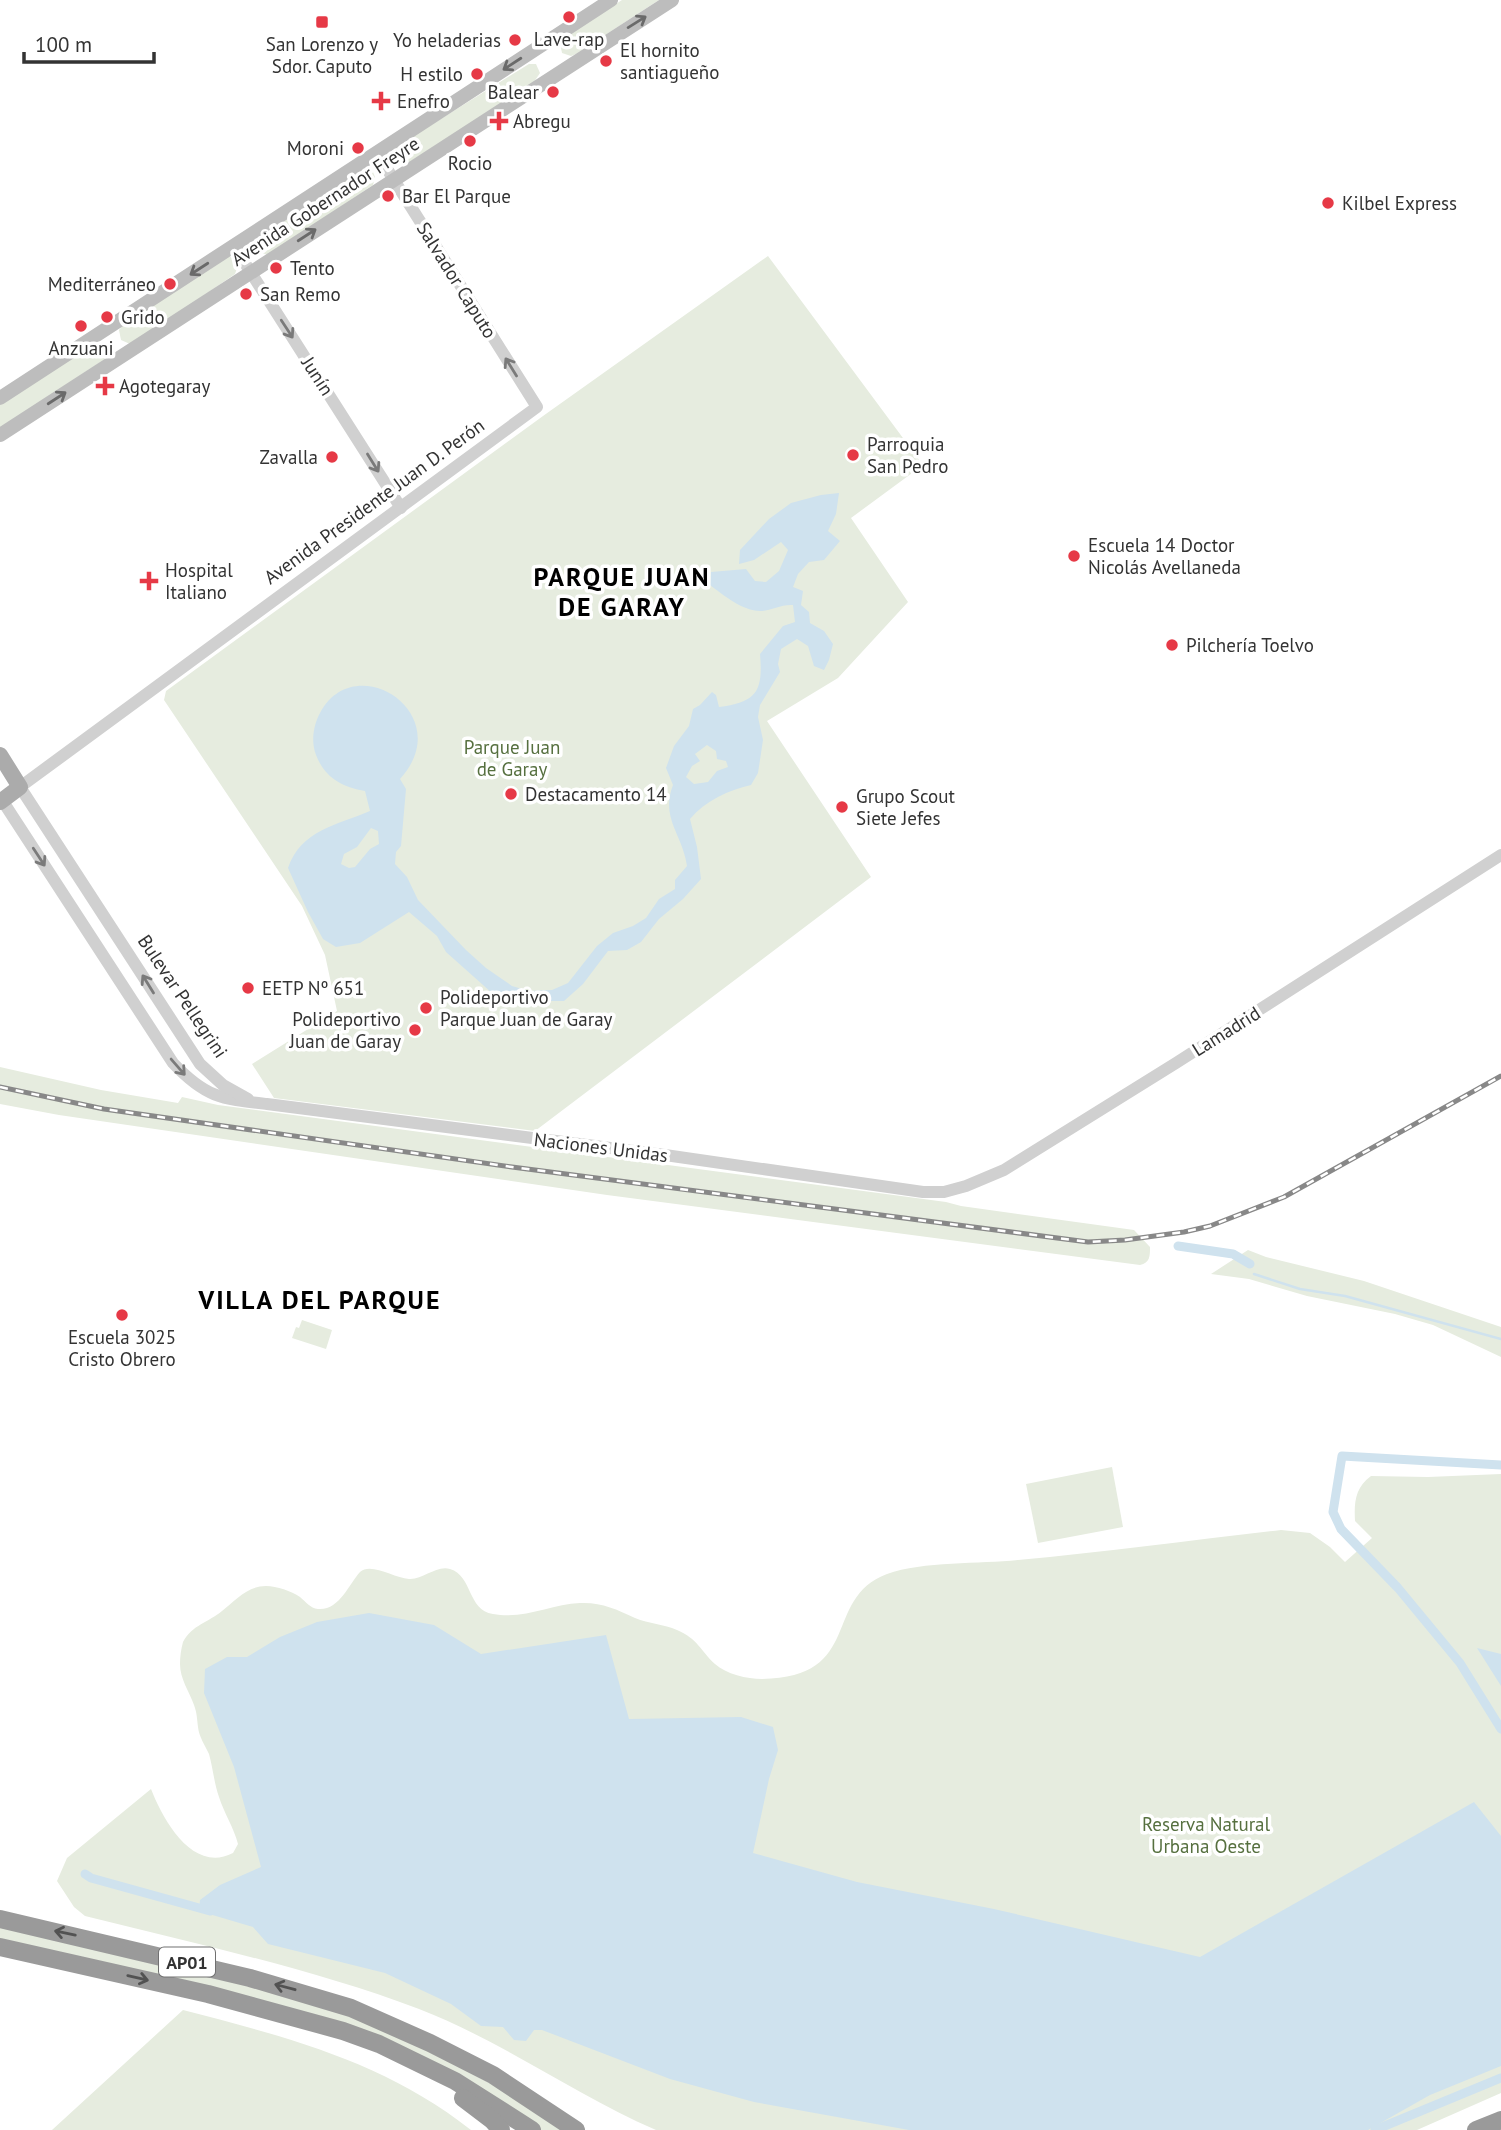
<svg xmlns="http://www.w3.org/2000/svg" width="1501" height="2130" font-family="'PT Sans',sans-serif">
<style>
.green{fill:#e6ecdf}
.water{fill:#cfe2ee;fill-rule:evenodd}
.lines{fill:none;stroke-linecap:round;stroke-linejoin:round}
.stream{stroke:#cfe2ee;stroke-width:2.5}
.canal{stroke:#cfe2ee;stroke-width:9}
.tertiary{stroke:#d0d0d0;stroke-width:12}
.secondary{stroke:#bdbdbd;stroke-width:14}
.primary{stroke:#ababab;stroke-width:16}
.motorway{stroke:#9a9a9a;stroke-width:18}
.rail-casing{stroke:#888;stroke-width:5}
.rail{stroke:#fff;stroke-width:2.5;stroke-dasharray:8;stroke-linecap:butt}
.oneway{stroke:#6a6a6a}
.oneway2{stroke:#7a7a7a}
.oneway3{stroke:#525252}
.poi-dot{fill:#e63946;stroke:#fff;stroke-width:2.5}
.labels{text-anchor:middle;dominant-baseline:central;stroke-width:7;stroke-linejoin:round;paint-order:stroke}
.shield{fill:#fff;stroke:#707070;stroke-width:2}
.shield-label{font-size:18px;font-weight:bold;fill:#333}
.poi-label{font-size:19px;fill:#333;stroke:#fff;text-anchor:start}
.street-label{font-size:19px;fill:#333;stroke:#fff}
.park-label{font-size:19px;fill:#56703f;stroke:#fff}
.district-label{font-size:26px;font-weight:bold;letter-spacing:2px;fill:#000;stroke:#fff}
</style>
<rect width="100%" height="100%" fill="#fff"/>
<!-- green -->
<g class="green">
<path d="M 622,0 L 659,0 L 576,54 L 571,56 L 562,53 L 560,43 L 565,37 Z"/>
<path d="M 529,64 L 536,64 L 540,73 L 534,82 L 405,165 L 396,161 L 394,152 L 399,145 Z"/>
<path d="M 365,167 L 373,172 L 375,177 L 373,185 L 268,255 L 259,252 L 257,242 L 262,236 Z"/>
<path d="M 228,255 L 235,260 L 238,265 L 235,274 L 136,342 L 130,344 L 121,340 L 119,330 L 124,324 Z"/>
<path d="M 768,256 L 923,465 L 851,518 L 908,602 L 838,678 L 767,721 L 871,877 L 535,1131 L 274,1098 L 252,1064 L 337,1011 L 325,955 L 302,906 L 164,700 L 166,691 L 543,416 Z"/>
<path d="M 97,340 L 105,345 L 107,350 L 105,359 L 0,428 L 0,405 Z"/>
<path d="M 0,1067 L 101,1090 L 178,1103 L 182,1097 L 218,1105 L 946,1202 L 961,1206 L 1134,1230 L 1150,1247 C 1150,1256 1150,1263 1140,1265 L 607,1195 L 59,1115 L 0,1104 Z"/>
<path d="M 1248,1250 L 1266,1257 L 1364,1281 L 1501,1327 L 1501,1357 L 1433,1325 L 1395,1314 L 1307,1296 L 1249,1279 L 1211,1274 Z"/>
<path d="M 302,1320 L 332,1330 L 326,1349 L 292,1338 L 296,1327 L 299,1328 Z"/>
<path d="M 1112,1467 L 1123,1527 L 1038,1543 L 1026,1484 Z"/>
<path d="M 1501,1474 L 1501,2093 L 1417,2130 L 656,2130 C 575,2095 502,2041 419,2009 C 310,1968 197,1944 85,1916 L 74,1907 L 57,1881 L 67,1858 L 151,1789 C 163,1820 193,1874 233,1853 L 238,1844 C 234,1828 224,1813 219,1797 C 214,1783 213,1768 209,1754 C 205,1745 199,1737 198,1727 C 197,1719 197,1713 194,1705 C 189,1691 180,1679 180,1664 C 180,1657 181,1649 183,1642 C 192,1625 209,1622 222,1611 C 235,1601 247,1586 266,1586 C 277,1586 291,1591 300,1597 C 306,1602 310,1608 318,1609 C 339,1611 349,1584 360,1572 C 371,1562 394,1578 409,1579 C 423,1580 436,1565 450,1569 C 473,1576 467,1610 493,1614 C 524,1620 551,1604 580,1603 C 601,1602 616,1609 635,1618 C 649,1624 664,1624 677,1630 C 698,1639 700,1650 715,1664 C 726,1674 747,1679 762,1679 C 865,1677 821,1599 887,1574 C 923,1561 980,1564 1018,1560 C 1106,1552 1193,1540 1281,1530 L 1310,1533 L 1330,1547 L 1345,1562 L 1372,1538 L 1355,1521 C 1354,1502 1355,1488 1371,1476 L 1428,1477 Z"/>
<path d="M 0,1919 L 351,2008 L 576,2130 L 532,2130 L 379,2044 L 0,1947 Z"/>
<path d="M 183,2010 C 287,2037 385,2062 471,2130 L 52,2130 Z"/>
</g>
<!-- water -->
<g class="water">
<path d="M 839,493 L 836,514 L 828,531 L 840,541 L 824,560 L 809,562 L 798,574 L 793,587 L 803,591 L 801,605 L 809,612 L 810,623 L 824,631 L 833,644 L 829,660 L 824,670 L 814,666 L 808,646 L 797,639 L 781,649 L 778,664 L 780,672 L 760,705 L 758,717 L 763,740 L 758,773 L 751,785 C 728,790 705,801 690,819 L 697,847 L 701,879 L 683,899 L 659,919 L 641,942 L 627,950 L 608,951 L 583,984 L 564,1001 L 507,1001 L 492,993 L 446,952 L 437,936 L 409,912 L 360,943 L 336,947 L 323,939 L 308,912 L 288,868 C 301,830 337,825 370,811 L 365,791 C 342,787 325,778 316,755 C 311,742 313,726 320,713 C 355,647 459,714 400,779 L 406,789 L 401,846 L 396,852 L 395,864 L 407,877 L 418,900 L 466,950 L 486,968 L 512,986 L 529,991 L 552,990 L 568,983 L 597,946 L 613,933 L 633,926 L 646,918 L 659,899 L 675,889 L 675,880 L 687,866 C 683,835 660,818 673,785 L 666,768 L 674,746 L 689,726 L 693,709 L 700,705 L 712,692 L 716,695 L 719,707 C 758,702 763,690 760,654 L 783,626 L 795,622 L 793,605 C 781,604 771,611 760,611 C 743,611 723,595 710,585 L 711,572 L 746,569 L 755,581 L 766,582 L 779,571 L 788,550 L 781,542 L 754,560 L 739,564 L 740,550 L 769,519 L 791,503 L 821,495 ZM 707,745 L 716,751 L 717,759 L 726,761 L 728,767 L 717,771 L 708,782 L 694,784 L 686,777 L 692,766 L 700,761 L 695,754 ZM 371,828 L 378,831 L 379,844 L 370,849 L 355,867 L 349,868 L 341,864 L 344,854 L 357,847 Z"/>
<path d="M 369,1613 L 434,1625 L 481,1654 L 606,1635 L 629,1719 L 741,1717 L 773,1727 L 778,1750 L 769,1779 L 753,1853 L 857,1882 L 994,1909 L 1200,1957 L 1474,1802 L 1501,1836 L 1501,2066 L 1430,2095 L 1368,2130 L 909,2130 L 754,2102 L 670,2079 L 542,2030 L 534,2030 L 526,2041 L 514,2040 L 503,2027 L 481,2026 L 451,2004 L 385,1973 L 268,1944 L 253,1927 L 199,1911 L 200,1900 L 220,1885 L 261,1867 L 234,1767 L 204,1693 L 205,1669 L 227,1657 L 247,1657 L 280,1637 L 317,1622 Z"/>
<path d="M 1477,1648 L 1501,1654 L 1501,1686 Z"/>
</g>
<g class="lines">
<!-- stream -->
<path class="stream" d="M 1254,1274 L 1300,1289 L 1345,1296 L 1501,1339"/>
<!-- canal -->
<g class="canal">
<path d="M 1178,1246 L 1233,1254 L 1250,1264"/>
<path d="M 1501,1465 L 1342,1456 L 1333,1512 L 1341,1529 L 1398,1588 L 1460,1663 L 1501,1729"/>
<path d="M 85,1874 L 91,1878 L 210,1911"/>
<path d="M 1375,2130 L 1501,2078"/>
</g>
<!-- tertiary -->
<g class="tertiary">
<path d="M 234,246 L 401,508"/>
<path d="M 2,800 L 173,1063 C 206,1098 222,1099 267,1104 L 665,1155 L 923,1192 L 944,1192 L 966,1186 L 1004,1170 L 1176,1063 L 1501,855"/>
<path d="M 248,1099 L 223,1085 L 200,1064 L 20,787 L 537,407 L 377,153"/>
</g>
<!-- secondary -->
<g class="secondary">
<path d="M 0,398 L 611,0"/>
<path d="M 0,435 L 672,0"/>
</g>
<!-- primary -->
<path class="primary" d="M 0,755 L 20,787 L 0,802"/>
<!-- motorway -->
<g class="motorway">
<path d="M 0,1919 L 250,1978 L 351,2008 L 430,2043 L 493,2075 L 576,2130"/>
<path d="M 0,1947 L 208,1994 L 343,2031 L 379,2044 L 455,2081 L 532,2130"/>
<path d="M 463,2098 L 492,2120 L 501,2130"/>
<path d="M 1476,2130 L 1501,2120"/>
</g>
<!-- rail casing -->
<g class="rail-casing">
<path id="rail" d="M 0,1087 L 104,1109 L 512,1167 L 1088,1242 L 1125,1240 L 1184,1232 L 1210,1226 L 1284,1197 L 1501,1076"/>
</g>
<!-- rail -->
<use href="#rail" class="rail"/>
</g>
<!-- one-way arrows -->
<defs><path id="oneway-shaft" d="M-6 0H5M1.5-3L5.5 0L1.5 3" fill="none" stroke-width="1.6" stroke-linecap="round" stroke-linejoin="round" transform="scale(1.75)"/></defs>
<g class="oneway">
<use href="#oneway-shaft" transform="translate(637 22) rotate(-32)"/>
<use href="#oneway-shaft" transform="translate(512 64) rotate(147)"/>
<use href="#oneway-shaft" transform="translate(307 235) rotate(-33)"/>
<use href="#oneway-shaft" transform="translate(199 269) rotate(147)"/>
<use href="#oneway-shaft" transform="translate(57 398) rotate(-33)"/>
</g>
<g class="oneway2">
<use href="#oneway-shaft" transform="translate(287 329) rotate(57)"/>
<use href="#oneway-shaft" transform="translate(511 367) rotate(-122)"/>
<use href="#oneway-shaft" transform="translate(373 463) rotate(58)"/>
<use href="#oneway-shaft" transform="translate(39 857) rotate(57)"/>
<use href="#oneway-shaft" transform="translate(148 984) rotate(-122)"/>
<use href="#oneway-shaft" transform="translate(178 1067) rotate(49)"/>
</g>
<g class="oneway3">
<use href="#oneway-shaft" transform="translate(65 1933) rotate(-168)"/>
<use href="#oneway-shaft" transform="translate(138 1978) rotate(13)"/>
<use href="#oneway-shaft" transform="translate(285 1987) rotate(-165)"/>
</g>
<!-- markers -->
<g class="poi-dot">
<circle cx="569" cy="17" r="7"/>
<rect x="315" y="15" width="14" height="14" rx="3.5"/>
<circle cx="515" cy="40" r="7"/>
<circle cx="606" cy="61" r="7"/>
<circle cx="477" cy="74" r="7"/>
<circle cx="553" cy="92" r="7"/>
<path d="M377.5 90.5h7v7h7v7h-7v7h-7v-7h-7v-7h7z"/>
<path d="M495.5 110.5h7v7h7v7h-7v7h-7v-7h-7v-7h7z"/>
<circle cx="470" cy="141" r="7"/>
<circle cx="358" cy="148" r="7"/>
<circle cx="388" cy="196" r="7"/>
<circle cx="1328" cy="203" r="7"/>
<circle cx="276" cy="268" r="7"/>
<circle cx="170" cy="284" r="7"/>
<circle cx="246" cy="294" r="7"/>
<circle cx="107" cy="317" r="7"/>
<circle cx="81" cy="326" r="7"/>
<path d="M101.5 375.5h7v7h7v7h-7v7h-7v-7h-7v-7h7z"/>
<circle cx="853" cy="455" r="7"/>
<circle cx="332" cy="457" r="7"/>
<circle cx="1074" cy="556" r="7"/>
<path d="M145.5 570.5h7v7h7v7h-7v7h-7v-7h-7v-7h7z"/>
<circle cx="1172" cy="645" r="7"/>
<circle cx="511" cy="794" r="7"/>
<circle cx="842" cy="807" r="7"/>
<circle cx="248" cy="988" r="7"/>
<circle cx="426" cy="1008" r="7"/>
<circle cx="415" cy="1030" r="7"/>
<circle cx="122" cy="1315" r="7"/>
</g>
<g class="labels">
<!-- shield labels -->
<rect class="shield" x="159" y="1947.5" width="56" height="29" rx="5"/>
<g class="shield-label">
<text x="187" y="1962">AP01</text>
</g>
<!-- poi labels -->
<g class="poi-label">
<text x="569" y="39" text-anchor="middle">Lave-rap</text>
<text x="501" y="40" text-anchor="end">Yo heladerias</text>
<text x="322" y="44" text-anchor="middle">San Lorenzo y<tspan x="322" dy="22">Sdor. Caputo</tspan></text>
<text x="620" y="50">El hornito<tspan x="620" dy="22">santiagueño</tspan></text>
<text x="463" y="74" text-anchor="end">H estilo</text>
<text x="539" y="92" text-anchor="end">Balear</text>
<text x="397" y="101">Enefro</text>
<text x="513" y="121">Abregu</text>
<text x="344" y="148" text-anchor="end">Moroni</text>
<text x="470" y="163" text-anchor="middle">Rocio</text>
<text x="402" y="196">Bar El Parque</text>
<text x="1342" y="203">Kilbel Express</text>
<text x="290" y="268">Tento</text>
<text x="156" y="284" text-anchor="end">Mediterráneo</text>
<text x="260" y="294">San Remo</text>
<text x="121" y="317">Grido</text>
<text x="81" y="348" text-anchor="middle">Anzuani</text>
<text x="119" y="386">Agotegaray</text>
<text x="867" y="444">Parroquia<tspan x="867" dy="22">San Pedro</tspan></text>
<text x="318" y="457" text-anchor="end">Zavalla</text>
<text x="1088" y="545">Escuela 14 Doctor<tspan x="1088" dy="22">Nicolás Avellaneda</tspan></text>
<text x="165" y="570">Hospital<tspan x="165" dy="22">Italiano</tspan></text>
<text x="1186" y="645">Pilchería Toelvo</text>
<text x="525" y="794">Destacamento 14</text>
<text x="856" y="796">Grupo Scout<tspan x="856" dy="22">Siete Jefes</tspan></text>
<text x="262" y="988">EETP Nº 651</text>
<text x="440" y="997">Polideportivo<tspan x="440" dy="22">Parque Juan de Garay</tspan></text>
<text x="401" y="1019" text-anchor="end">Polideportivo<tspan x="401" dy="22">Juan de Garay</tspan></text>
<text x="122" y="1337" text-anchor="middle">Escuela 3025<tspan x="122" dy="22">Cristo Obrero</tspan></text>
</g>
<!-- street labels -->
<g class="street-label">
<text transform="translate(325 201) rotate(-33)">Avenida Gobernador Freyre</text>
<text transform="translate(457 280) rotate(58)">Salvador Caputo</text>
<text transform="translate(318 376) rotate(57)">Junín</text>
<text transform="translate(374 501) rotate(-36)">Avenida Presidente Juan D. Perón</text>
<text transform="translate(183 996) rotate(56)">Bulevar Pellegrini</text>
<text transform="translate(1226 1031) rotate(-32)">Lamadrid</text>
<text transform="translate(601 1147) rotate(7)">Naciones Unidas</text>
</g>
<!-- park labels -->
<g class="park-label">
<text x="512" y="747">Parque Juan<tspan x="512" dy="22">de Garay</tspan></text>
<text x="1206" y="1824">Reserva Natural<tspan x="1206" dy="22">Urbana Oeste</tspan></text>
</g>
<!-- district labels -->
<g class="district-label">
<text x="622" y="576">PARQUE JUAN<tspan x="622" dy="30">DE GARAY</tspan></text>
<text x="320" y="1299">VILLA DEL PARQUE</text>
</g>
</g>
<!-- scale -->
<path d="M24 52v10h130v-10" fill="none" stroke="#333333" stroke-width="3.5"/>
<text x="35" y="52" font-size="21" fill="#333333" stroke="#ffffff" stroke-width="5" paint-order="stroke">100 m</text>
</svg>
